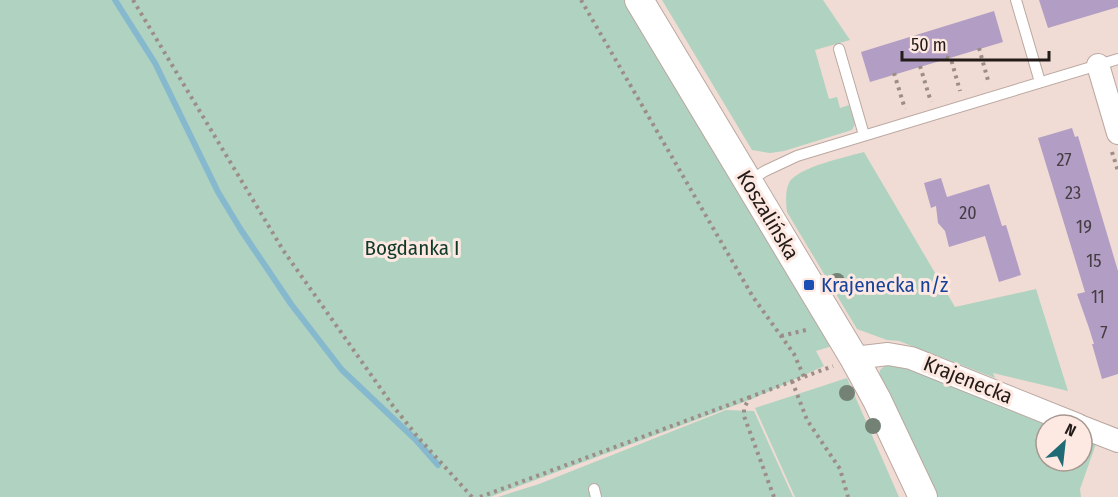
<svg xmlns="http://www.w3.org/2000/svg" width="1118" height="497" font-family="'Fira Sans Condensed',sans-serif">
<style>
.green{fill:#afd2c1}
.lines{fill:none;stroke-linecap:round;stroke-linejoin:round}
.stream{stroke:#86b8ce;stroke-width:6}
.building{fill:#b29dc4}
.service-casing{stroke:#bba8a1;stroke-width:12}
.minor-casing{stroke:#bba8a1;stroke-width:24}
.tertiary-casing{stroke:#bba8a1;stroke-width:30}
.path{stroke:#9c8d87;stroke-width:4;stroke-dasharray:3 4.5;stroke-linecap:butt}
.service{stroke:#fff;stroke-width:10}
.minor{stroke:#fff;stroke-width:22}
.tertiary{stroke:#fff;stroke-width:28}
.tree{fill:#748276}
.transit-dot{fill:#1a4fb4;stroke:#fee9e2;stroke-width:2}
.labels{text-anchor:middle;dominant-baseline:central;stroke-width:6;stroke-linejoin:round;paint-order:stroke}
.number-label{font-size:18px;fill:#463c43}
.street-label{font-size:21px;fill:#221b18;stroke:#fee9e2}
.park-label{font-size:21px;fill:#0f3929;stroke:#fee9e2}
.transit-label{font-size:21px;fill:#164399;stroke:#fee9e2;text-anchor:start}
</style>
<rect width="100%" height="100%" fill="#f0dcd4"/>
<!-- green -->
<g class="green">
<path d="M 0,0 L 624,0 L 832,346 L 816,351 L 824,366 L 752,399 L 490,497 L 0,497 Z"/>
<path d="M 662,0 L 823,0 L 850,40 L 815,50 L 829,99 L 837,97 L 840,108 L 849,105 L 855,124 L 852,130 L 784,151 L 770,153 L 752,150 Z"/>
<path d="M 864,152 L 955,307 L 1036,289 L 1068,391 L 993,373 L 995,378 L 899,341 L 887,340 L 857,329 L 787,212 C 786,203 785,191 789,183 C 797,167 847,157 864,152 Z"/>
<path d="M 889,362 L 898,362 L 1057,425 L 1046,425 L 1046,461 L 1082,461 L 1082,435 L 1097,441 L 1080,489 L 1081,497 L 932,497 L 878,384 L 880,370 Z"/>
<path d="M 847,378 L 899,497 L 795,497 L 755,408 Z"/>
<path d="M 726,410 L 754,411 L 793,497 L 498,497 L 539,484 Z"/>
</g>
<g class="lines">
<!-- stream -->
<path class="stream" d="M 115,0 L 155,63 L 218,192 L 241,230 L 291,304 L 342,370 L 416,440 L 438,465"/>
</g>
<!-- building -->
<g class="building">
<path d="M 1039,0 L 1118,0 L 1118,7 L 1048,28 Z"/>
<path d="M 994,11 L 1003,42 L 870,82 L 861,52 Z"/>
<path d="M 1072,128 L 1075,137 L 1078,136 L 1118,271 L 1118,374 L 1102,379 L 1092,344 L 1094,344 L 1089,328 L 1077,294 L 1085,292 L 1038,138 Z"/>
<path d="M 941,178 L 947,197 L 989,184 L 1002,226 L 1006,225 L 1021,275 L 999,282 L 985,236 L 949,247 L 945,231 L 938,223 L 936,206 L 931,208 L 924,183 Z"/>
</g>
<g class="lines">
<!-- service casing -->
<g class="service-casing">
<g id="service">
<path d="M 1016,0 L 1040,82"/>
<path d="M 839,49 L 864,135"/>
<path d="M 749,181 L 765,171 L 797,156 L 1118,59"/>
<path d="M 594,489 L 596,497"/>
</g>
</g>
<!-- minor casing -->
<g class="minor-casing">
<g id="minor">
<path d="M 1098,65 L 1118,133"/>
<path d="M 854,358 L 888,354 L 911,358 L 1078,425"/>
<path d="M 1082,427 L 1118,441"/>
</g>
</g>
<!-- tertiary casing -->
<g class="tertiary-casing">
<path id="tertiary" d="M 639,0 L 854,358 L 877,400 L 923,497"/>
</g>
<!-- path -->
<g class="path">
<path d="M 133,0 L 283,250 L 393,406 L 417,436 L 472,497"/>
<path d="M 581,0 L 753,297 L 794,354 L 804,377"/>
<path d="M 979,48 L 989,84"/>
<path d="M 946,57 L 951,59 L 960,91"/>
<path d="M 920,66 L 931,102"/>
<path d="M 894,73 L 905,109"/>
<path d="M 1112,152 L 1118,171"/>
<path d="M 781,336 L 810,329"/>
<path d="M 792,381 L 807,420 L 840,469 L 848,497"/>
<path d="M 480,497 L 750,397"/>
<path d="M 774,497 L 744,416 L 744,408 L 750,397 L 833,366"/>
</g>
<!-- service -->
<use href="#service" class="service"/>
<!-- minor -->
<use href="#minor" class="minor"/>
<!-- tertiary -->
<use href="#tertiary" class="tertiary"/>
</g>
<!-- trees -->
<g class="tree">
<circle cx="837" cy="281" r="8"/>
<circle cx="847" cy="393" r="8"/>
<circle cx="873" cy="426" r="8"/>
</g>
<!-- markers -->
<rect class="transit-dot" x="803" y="279" width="12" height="12" rx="3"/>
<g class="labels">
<!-- number labels -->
<g class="number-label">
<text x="1064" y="160">27</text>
<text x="1073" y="193">23</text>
<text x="968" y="213">20</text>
<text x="1084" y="227">19</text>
<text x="1094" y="261">15</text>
<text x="1098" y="297">11</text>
<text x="1104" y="333">7</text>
</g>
<!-- street labels -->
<g class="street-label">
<text transform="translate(768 215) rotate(59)">Koszalińska</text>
<text transform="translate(968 380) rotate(22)">Krajenecka</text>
</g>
<!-- park labels -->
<g class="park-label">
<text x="412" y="248">Bogdanka I</text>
</g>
<!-- transit labels -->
<g class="transit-label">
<text x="821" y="285">Krajenecka n/ż</text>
</g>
</g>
<!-- north arrow -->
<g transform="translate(1064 443) rotate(27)"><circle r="28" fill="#fee9e2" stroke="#a69791" stroke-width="1.5"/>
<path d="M0-4.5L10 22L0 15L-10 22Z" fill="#1f6a74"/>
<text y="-9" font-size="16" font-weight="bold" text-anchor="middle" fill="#221b18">N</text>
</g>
<!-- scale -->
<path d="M902 51v9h147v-9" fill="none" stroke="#221b18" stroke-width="3"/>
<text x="911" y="51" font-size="18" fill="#221b18" stroke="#fee9e2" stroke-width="4.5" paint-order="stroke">50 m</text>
</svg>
